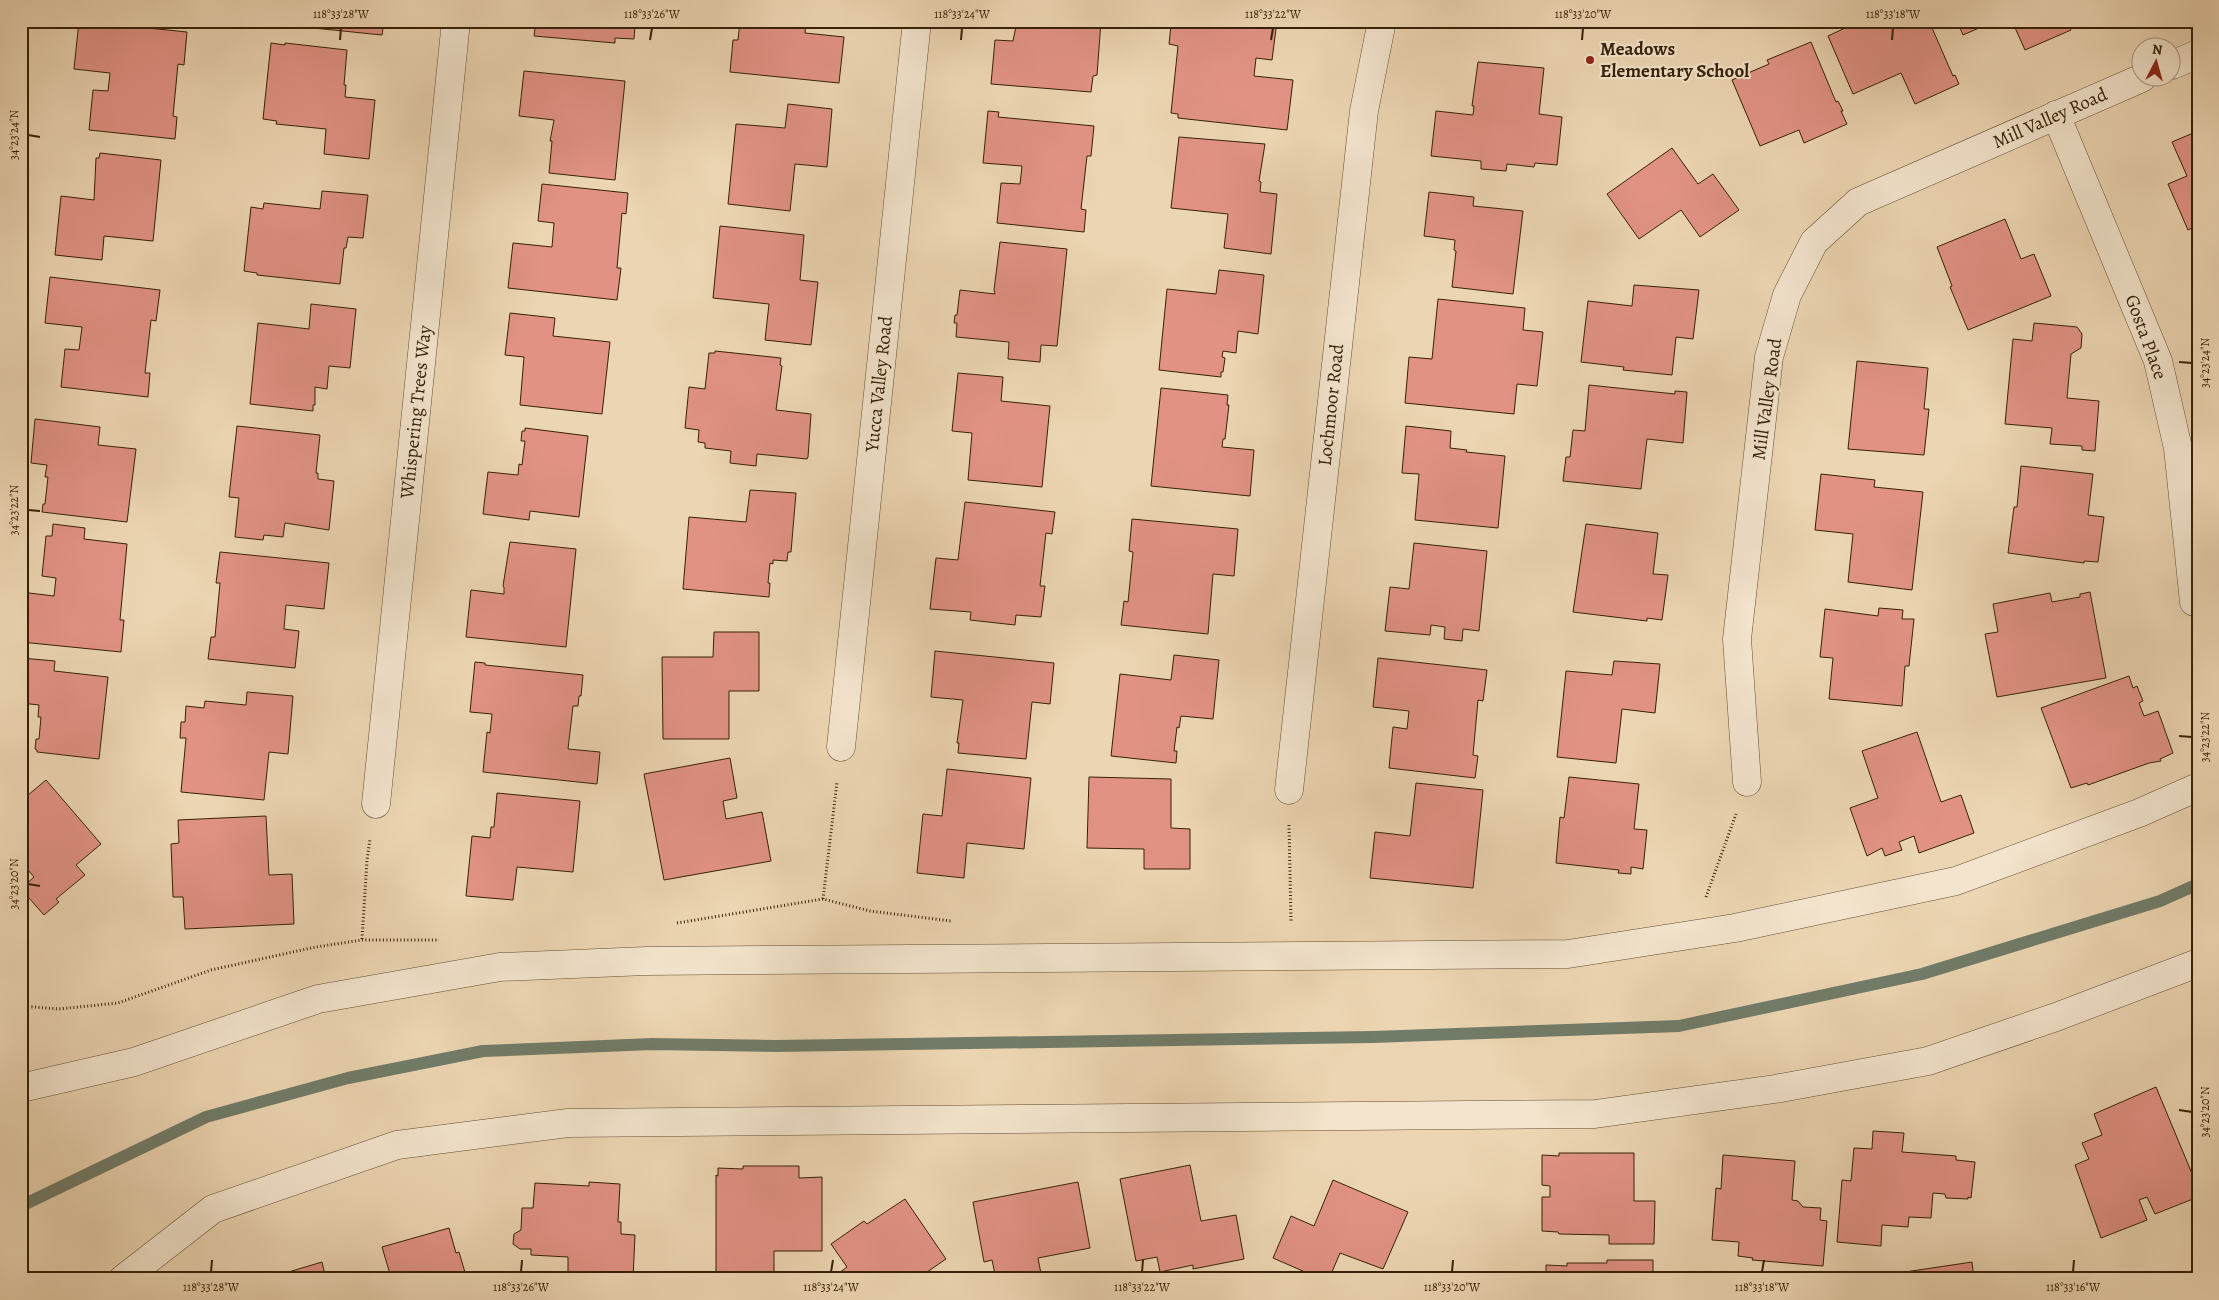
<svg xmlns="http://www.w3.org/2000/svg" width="2219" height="1300" font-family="Alegreya,serif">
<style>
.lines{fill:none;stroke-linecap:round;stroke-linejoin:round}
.stream{stroke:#717c69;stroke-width:12}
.building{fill:#e19285;stroke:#362107}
.minor-casing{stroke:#644e32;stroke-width:29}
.path{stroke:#362107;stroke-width:3;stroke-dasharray:1 2.5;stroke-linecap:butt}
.minor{stroke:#f3e4cd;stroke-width:28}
.ticks{fill:none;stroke:#362107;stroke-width:2}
.poi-dot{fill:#8f2418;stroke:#f3e4cd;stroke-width:2}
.labels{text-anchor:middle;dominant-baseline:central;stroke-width:4;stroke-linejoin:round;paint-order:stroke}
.poi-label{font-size:19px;font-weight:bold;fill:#362107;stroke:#f3e4cd;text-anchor:start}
.street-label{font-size:19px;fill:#362107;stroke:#f3e4cd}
.neatline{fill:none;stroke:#362107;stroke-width:2}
.ticks-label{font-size:12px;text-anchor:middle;fill:#362107}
</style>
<rect width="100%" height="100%" fill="#ecd5b2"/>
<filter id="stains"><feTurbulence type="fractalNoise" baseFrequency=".004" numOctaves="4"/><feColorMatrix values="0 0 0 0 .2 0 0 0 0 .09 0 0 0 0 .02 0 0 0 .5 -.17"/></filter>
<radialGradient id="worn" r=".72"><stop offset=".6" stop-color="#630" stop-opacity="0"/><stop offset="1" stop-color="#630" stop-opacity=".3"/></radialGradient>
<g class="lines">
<!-- stream -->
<path class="stream" d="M 21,1206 L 206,1117 L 348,1078 L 483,1051 L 652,1044 L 776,1046 L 1373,1037 L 1679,1026 L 1922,974 L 2160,901 L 2198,884"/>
</g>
<!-- building -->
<g class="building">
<path d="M 79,21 L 187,32 L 184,65 L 178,64 L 173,116 L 177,117 L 175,139 L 89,130 L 93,90 L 108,91 L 110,73 L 74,69 Z"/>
<path d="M 274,21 L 384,21 L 382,35 L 274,24 Z"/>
<path d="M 536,21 L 639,21 L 639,26 L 635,25 L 634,39 L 615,38 L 615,43 L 534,36 Z"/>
<path d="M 740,21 L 806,21 L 805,33 L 844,37 L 839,83 L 730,72 L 733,40 L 738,40 Z"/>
<path d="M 1017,21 L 1101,21 L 1097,75 L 1093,76 L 1091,92 L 991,84 L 995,40 L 1013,41 Z"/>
<path d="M 1182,21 L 1277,21 L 1272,60 L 1256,58 L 1254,76 L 1293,80 L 1287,130 L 1178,118 L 1178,114 L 1171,113 L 1178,46 L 1169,44 L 1171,25 L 1181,26 Z"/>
<path d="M 1860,21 L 1929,21 L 1953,76 L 1955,75 L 1959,84 L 1915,104 L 1901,73 L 1853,94 L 1828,36 Z"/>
<path d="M 1957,21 L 1995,21 L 1963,35 Z"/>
<path d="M 2012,21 L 2067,21 L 2071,30 L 2025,50 Z"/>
<path d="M 1811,42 L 1836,102 L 1838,101 L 1843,111 L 1841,111 L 1847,124 L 1804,143 L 1799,130 L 1760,146 L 1732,80 L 1769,64 L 1767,60 Z"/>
<path d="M 271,43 L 285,45 L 285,43 L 347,50 L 344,85 L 346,85 L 345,97 L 375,100 L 369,159 L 324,154 L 326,129 L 276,124 L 277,121 L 263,119 Z"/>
<path d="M 1478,62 L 1544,68 L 1539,114 L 1562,117 L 1557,165 L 1535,163 L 1534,167 L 1507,164 L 1506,171 L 1481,169 L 1481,161 L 1431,156 L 1436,111 L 1473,115 L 1474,106 L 1472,106 Z"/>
<path d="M 524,71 L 625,81 L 615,180 L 549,173 L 552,141 L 550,141 L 554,120 L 519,116 Z"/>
<path d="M 788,104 L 832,109 L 827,167 L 795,164 L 790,211 L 728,204 L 736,124 L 785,128 Z"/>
<path d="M 988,111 L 999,112 L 998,117 L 1094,126 L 1091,156 L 1087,156 L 1081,209 L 1086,210 L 1084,232 L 997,223 L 1001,183 L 1020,184 L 1022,166 L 983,163 Z"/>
<path d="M 2198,131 L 2198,225 L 2188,230 L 2168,184 L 2187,176 L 2172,142 Z"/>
<path d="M 1179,137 L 1265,144 L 1259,181 L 1261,182 L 1260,192 L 1277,194 L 1271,254 L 1224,248 L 1228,214 L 1171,208 Z"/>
<path d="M 1672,148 L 1698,184 L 1713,174 L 1739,210 L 1700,237 L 1681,210 L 1639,239 L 1607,194 Z"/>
<path d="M 100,153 L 161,160 L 153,241 L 104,236 L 102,260 L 55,255 L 61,196 L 94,200 L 96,158 L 99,158 Z"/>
<path d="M 542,184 L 628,193 L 626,214 L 622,213 L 617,268 L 621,268 L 617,300 L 508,288 L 513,243 L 552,247 L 554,223 L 538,221 Z"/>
<path d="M 322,191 L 368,195 L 363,238 L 348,237 L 346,248 L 344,248 L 340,284 L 257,275 L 257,273 L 244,271 L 251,207 L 263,209 L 264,203 L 320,209 Z"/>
<path d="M 1429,192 L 1474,197 L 1473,206 L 1523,211 L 1513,294 L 1452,287 L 1456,251 L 1454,250 L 1455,240 L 1424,236 Z"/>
<path d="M 2005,219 L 2021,259 L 2034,254 L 2051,296 L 1968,330 L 1950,287 L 1952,286 L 1937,247 Z"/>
<path d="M 720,226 L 804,235 L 800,280 L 818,282 L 811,345 L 765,340 L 769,304 L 713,298 Z"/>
<path d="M 1000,242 L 1067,249 L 1057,346 L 1041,345 L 1040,362 L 1008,359 L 1009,342 L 956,337 L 957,323 L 954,323 L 955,315 L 957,315 L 960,290 L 995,294 L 994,290 Z"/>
<path d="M 1219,270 L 1264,275 L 1258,334 L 1238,331 L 1236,353 L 1223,351 L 1222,357 L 1225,358 L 1223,372 L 1221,372 L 1221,377 L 1159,370 L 1167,289 L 1216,294 Z"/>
<path d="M 50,277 L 160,290 L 156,321 L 151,320 L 145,373 L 150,373 L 148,397 L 61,387 L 65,349 L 79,350 L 82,327 L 45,323 Z"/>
<path d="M 1634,285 L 1699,290 L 1693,339 L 1676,337 L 1672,375 L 1623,370 L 1624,367 L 1581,362 L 1588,301 L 1632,306 Z"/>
<path d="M 1438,299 L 1525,308 L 1523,330 L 1543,332 L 1537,386 L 1517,384 L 1514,414 L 1405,403 L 1409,357 L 1432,359 Z"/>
<path d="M 311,304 L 356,309 L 350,368 L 329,366 L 327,389 L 315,387 L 315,405 L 313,405 L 313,411 L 250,404 L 258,323 L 309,329 Z"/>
<path d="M 510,313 L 555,318 L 553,336 L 610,342 L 602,414 L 520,405 L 524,357 L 505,355 Z"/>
<path d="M 2034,323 L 2077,327 L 2082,334 L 2081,348 L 2071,354 L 2067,398 L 2099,401 L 2095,451 L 2082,450 L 2082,446 L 2050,444 L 2052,428 L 2005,424 L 2013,339 L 2032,341 Z"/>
<path d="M 715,351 L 781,358 L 780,365 L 782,366 L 776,410 L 811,414 L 808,457 L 807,459 L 757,454 L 756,466 L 730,463 L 731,451 L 705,448 L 705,443 L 698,442 L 699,430 L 685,428 L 689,387 L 705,389 L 709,353 L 715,353 Z"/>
<path d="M 1857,361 L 1928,368 L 1924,409 L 1929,409 L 1924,455 L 1848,449 Z"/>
<path d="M 958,373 L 1003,377 L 1001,401 L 1050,406 L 1042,487 L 968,480 L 972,433 L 952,431 Z"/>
<path d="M 1589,385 L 1675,394 L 1675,391 L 1687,392 L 1683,443 L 1647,439 L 1641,489 L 1563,481 L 1566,457 L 1570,457 L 1573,430 L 1585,431 Z"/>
<path d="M 1161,388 L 1228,395 L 1227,405 L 1229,405 L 1225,439 L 1223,439 L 1222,447 L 1254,450 L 1250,496 L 1151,486 Z"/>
<path d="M 35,419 L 100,427 L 98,445 L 136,449 L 127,522 L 42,512 L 43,504 L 45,504 L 48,477 L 45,477 L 47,465 L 31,463 Z"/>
<path d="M 237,426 L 320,435 L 316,473 L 318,473 L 318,479 L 334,481 L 329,530 L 285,523 L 283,537 L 264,535 L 263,540 L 235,537 L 239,498 L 229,497 Z"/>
<path d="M 1406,426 L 1451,431 L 1450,448 L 1467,450 L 1466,452 L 1505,456 L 1498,528 L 1415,520 L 1419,474 L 1402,473 Z"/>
<path d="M 525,428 L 588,436 L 579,517 L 530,511 L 529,520 L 483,514 L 488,472 L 518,475 L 519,464 L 522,465 L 525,441 L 521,441 L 522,431 L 525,431 Z"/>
<path d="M 2021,466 L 2093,474 L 2088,515 L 2104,517 L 2098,562 L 2084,561 L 2084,563 L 2008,553 L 2014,507 L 2017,507 Z"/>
<path d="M 1821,474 L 1875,480 L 1874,487 L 1923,492 L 1912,590 L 1848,582 L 1853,534 L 1815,530 Z"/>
<path d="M 750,490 L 796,493 L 791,552 L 788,552 L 787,561 L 773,560 L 773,564 L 770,563 L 768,583 L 770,583 L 769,597 L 683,589 L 689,517 L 746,522 Z"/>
<path d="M 965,502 L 1055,512 L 1052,534 L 1046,533 L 1040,586 L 1045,586 L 1041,617 L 1016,615 L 1015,625 L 970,620 L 971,612 L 930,609 L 936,558 L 958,560 Z"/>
<path d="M 1132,519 L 1238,529 L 1234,576 L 1213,574 L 1208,634 L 1121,625 L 1124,601 L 1128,602 L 1133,552 L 1129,551 Z"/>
<path d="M 53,524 L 85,528 L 84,539 L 127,544 L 120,620 L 124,620 L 121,652 L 21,642 L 21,592 L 54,596 L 56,578 L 42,576 L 46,536 L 52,536 Z"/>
<path d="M 1586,524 L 1658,533 L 1653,574 L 1668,575 L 1662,620 L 1647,618 L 1647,621 L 1573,612 Z"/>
<path d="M 510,542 L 576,549 L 566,647 L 466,637 L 471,590 L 504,594 L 504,587 L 503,586 Z"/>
<path d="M 1414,543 L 1487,551 L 1479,631 L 1463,629 L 1462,641 L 1444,639 L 1445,627 L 1431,625 L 1430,635 L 1385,631 L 1390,587 L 1409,589 Z"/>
<path d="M 220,552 L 329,563 L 324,609 L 286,605 L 284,629 L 299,631 L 295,668 L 208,659 L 211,637 L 215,637 L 220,583 L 216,583 Z"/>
<path d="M 2090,592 L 2106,678 L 1997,697 L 1985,634 L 1998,632 L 1993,604 L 2050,593 L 2052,602 L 2080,597 L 2080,594 Z"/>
<path d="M 1879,608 L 1903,610 L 1902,619 L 1914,619 L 1909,666 L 1905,666 L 1902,706 L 1829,699 L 1833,658 L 1820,657 L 1825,609 L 1878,616 Z"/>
<path d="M 714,632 L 759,632 L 759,691 L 729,691 L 729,739 L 663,739 L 662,657 L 713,657 Z"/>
<path d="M 935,651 L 1054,663 L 1050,704 L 1032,702 L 1026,759 L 958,753 L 959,743 L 957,743 L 963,700 L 931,697 Z"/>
<path d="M 1174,655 L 1219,660 L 1213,719 L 1181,716 L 1179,728 L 1177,727 L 1174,751 L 1177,751 L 1176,763 L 1111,756 L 1120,674 L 1171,680 Z"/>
<path d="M 21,658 L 55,661 L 54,671 L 108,677 L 99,759 L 37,752 L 37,750 L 35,749 L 36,739 L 39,739 L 41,717 L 38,717 L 39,705 L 21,703 Z"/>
<path d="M 1378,658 L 1487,670 L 1483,701 L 1478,700 L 1473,755 L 1478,756 L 1475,778 L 1389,768 L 1393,727 L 1407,729 L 1409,711 L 1373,707 Z"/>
<path d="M 1614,661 L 1660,664 L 1655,713 L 1622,709 L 1616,763 L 1557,757 L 1566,671 L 1612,675 Z"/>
<path d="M 475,662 L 485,663 L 485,665 L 583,675 L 581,696 L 579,696 L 578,706 L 573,706 L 568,749 L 600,752 L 597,784 L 483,772 L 487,732 L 490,733 L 492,714 L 470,712 Z"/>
<path d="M 2129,676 L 2133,688 L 2137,686 L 2143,701 L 2139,703 L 2144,716 L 2158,711 L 2173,753 L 2160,759 L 2161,761 L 2149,763 L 2088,785 L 2087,783 L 2071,788 L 2041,708 Z"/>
<path d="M 247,692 L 293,696 L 288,754 L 269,752 L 264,800 L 181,792 L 186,738 L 180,738 L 181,722 L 185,722 L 186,706 L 204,708 L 205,701 L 246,705 Z"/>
<path d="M 1917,732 L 1941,802 L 1961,795 L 1974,833 L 1919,853 L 1914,836 L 1899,842 L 1902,850 L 1885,856 L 1882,848 L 1867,856 L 1850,808 L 1878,798 L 1862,751 Z"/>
<path d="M 730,758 L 737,798 L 723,801 L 726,819 L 762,812 L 771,861 L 664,880 L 644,774 Z"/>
<path d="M 947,769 L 1031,778 L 1024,849 L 967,843 L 964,878 L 917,873 L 923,814 L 942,816 Z"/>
<path d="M 1089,777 L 1171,779 L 1171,828 L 1190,829 L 1190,869 L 1144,869 L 1144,849 L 1087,848 Z"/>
<path d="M 1569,777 L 1639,784 L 1634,829 L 1647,830 L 1643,869 L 1631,867 L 1631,874 L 1618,873 L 1619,870 L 1556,863 L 1560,817 L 1564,818 Z"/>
<path d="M 46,780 L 101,844 L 76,865 L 85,875 L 56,899 L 59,902 L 44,915 L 21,889 L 34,877 L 21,862 L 21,801 Z"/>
<path d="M 1416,783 L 1483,790 L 1473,888 L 1370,878 L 1375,832 L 1410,836 Z"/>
<path d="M 497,793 L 580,801 L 573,872 L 517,867 L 513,900 L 466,896 L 472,836 L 490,838 L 491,827 L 494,827 Z"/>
<path d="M 266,816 L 269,875 L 292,874 L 294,924 L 185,929 L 183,897 L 173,897 L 171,844 L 179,843 L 178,820 Z"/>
<path d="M 2156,1087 L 2198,1188 L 2198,1197 L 2155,1214 L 2147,1197 L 2139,1200 L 2147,1220 L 2101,1238 L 2075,1165 L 2089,1159 L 2082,1143 L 2102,1135 L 2094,1114 Z"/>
<path d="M 1873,1131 L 1904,1133 L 1902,1152 L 1956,1156 L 1956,1160 L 1975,1162 L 1971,1198 L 1968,1197 L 1968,1199 L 1946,1198 L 1945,1194 L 1933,1193 L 1931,1218 L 1909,1217 L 1908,1227 L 1882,1225 L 1881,1246 L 1837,1242 L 1842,1180 L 1851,1181 L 1854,1148 L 1872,1149 Z"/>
<path d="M 1559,1153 L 1634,1153 L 1634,1201 L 1655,1201 L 1654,1244 L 1609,1244 L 1609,1235 L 1559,1234 L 1558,1232 L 1542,1231 L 1542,1197 L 1550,1197 L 1550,1186 L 1542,1185 L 1542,1155 L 1559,1156 Z"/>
<path d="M 1723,1155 L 1795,1161 L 1792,1200 L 1798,1201 L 1803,1207 L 1821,1208 L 1820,1220 L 1827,1221 L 1823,1266 L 1752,1260 L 1753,1258 L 1738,1256 L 1739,1242 L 1712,1240 L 1716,1188 L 1721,1189 Z"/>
<path d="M 1190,1165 L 1201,1221 L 1236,1215 L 1244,1259 L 1193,1269 L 1193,1265 L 1160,1272 L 1157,1257 L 1136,1261 L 1120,1179 Z"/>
<path d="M 743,1166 L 799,1166 L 799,1178 L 822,1177 L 822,1251 L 774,1251 L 774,1272 L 716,1272 L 716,1175 L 718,1176 L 718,1168 L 743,1169 Z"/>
<path d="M 1333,1180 L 1408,1212 L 1383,1269 L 1340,1253 L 1329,1279 L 1321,1279 L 1273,1258 L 1291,1216 L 1314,1226 Z"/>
<path d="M 589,1182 L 620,1184 L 618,1222 L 621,1222 L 621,1234 L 635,1235 L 633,1279 L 568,1276 L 568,1257 L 531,1255 L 531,1249 L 520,1249 L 513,1244 L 514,1234 L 521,1230 L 522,1208 L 533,1208 L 535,1183 L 589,1186 Z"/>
<path d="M 1078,1182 L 1090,1248 L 1038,1258 L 1042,1279 L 996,1279 L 992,1260 L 984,1262 L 973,1202 Z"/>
<path d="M 905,1199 L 946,1259 L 917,1279 L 837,1279 L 835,1276 L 847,1267 L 831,1244 L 864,1221 L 867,1224 Z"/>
<path d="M 449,1228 L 456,1253 L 459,1252 L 467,1279 L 388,1279 L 387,1274 L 390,1274 L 382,1247 Z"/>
<path d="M 1607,1260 L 1653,1260 L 1653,1279 L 1546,1279 L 1546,1265 L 1567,1266 L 1567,1263 L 1607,1263 Z"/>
<path d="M 322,1262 L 326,1279 L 265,1279 Z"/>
<path d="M 1972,1262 L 1974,1279 L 1886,1279 L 1885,1275 Z"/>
</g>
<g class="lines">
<!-- minor casing -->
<g class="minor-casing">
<g id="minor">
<path d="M 2172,65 L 2198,54"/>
<path d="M 2056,115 L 2158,361 L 2178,448 L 2194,602"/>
<path d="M 841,747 L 917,21"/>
<path d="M 1747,782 L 1737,639 L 1769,357 L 1787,295 L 1814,242 L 1858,202 L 2142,78"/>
<path d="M 1289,790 L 1364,111 L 1382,21"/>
<path d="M 376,804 L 456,21"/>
<path d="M 21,1088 L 134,1062 L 318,999 L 500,967 L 646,961 L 1568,954 L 1735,928 L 1956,881 L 2139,813 L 2198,787"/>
<path d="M 123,1279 L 213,1209 L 397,1145 L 568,1123 L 1595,1114 L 1775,1089 L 1928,1061 L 2056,1017 L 2198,963"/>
</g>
</g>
<!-- path -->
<g class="path">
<path d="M 1289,825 L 1291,921"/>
<path d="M 1706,897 L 1736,814"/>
<path d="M 823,899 L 837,782"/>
<path d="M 677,923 L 823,899 L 870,911 L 951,921"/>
<path d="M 362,939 L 367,860 L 370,839"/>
<path d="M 21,1006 L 59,1009 L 118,1003 L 211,970 L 316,947 L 362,940 L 439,940"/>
</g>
<!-- minor -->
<use href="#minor" class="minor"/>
</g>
<!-- ticks -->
<path class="ticks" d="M 340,40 L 341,28M 650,40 L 652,28M 961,40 L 962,28M 1271,40 L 1273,28M 1582,40 L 1583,28M 1892,40 L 1893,28M 28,135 L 40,137M 2179,362 L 2192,363M 28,510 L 40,511M 2179,736 L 2192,737M 28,884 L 40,886M 2179,1110 L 2192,1112M 211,1272 L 212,1260M 521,1272 L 522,1260M 831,1272 L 833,1260M 1142,1272 L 1143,1260M 1452,1272 L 1453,1260M 1762,1272 L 1764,1260M 2073,1272 L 2074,1260"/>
<!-- markers -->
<circle class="poi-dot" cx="1590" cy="60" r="5"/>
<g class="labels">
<!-- poi labels -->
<g class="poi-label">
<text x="1600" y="49">Meadows<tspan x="1600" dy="22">Elementary School</tspan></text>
</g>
<!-- street labels -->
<g class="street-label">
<text transform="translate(2050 118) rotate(-24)">Mill Valley Road</text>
<text transform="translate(2146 337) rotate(70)">Gosta Place</text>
<text transform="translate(879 384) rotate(-84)">Yucca Valley Road</text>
<text transform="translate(1767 399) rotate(-82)">Mill Valley Road</text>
<text transform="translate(1331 405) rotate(-84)">Lochmoor Road</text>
<text transform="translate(416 412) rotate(-84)">Whispering Trees Way</text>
</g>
</g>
<!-- margin -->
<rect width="2219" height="1300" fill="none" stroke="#ecd5b2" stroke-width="55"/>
<!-- north arrow -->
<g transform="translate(2156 62) rotate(6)"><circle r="24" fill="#f3e4cd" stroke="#a7967e"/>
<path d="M0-4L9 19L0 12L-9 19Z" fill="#8f2418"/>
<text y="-8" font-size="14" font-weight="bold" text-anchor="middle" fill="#362107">N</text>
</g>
<rect x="28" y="28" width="2164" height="1244" class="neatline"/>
<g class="ticks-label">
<text x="341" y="18">118°33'28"W</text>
<text x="652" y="18">118°33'26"W</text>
<text x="962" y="18">118°33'24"W</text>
<text x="1273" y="18">118°33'22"W</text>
<text x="1583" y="18">118°33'20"W</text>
<text x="1893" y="18">118°33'18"W</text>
<text transform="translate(14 135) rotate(-90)" y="4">34°23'24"N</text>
<text transform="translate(2205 363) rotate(-90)" y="4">34°23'24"N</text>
<text transform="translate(14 510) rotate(-90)" y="4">34°23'22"N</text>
<text transform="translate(2205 737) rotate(-90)" y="4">34°23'22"N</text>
<text transform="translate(14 884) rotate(-90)" y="4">34°23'20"N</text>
<text transform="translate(2205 1112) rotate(-90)" y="4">34°23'20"N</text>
<text x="211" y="1291">118°33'28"W</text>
<text x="521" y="1291">118°33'26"W</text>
<text x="831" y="1291">118°33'24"W</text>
<text x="1142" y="1291">118°33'22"W</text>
<text x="1452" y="1291">118°33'20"W</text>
<text x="1762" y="1291">118°33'18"W</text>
<text x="2073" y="1291">118°33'16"W</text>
</g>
<rect width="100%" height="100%" filter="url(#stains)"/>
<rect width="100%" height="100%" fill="url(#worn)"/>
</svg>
